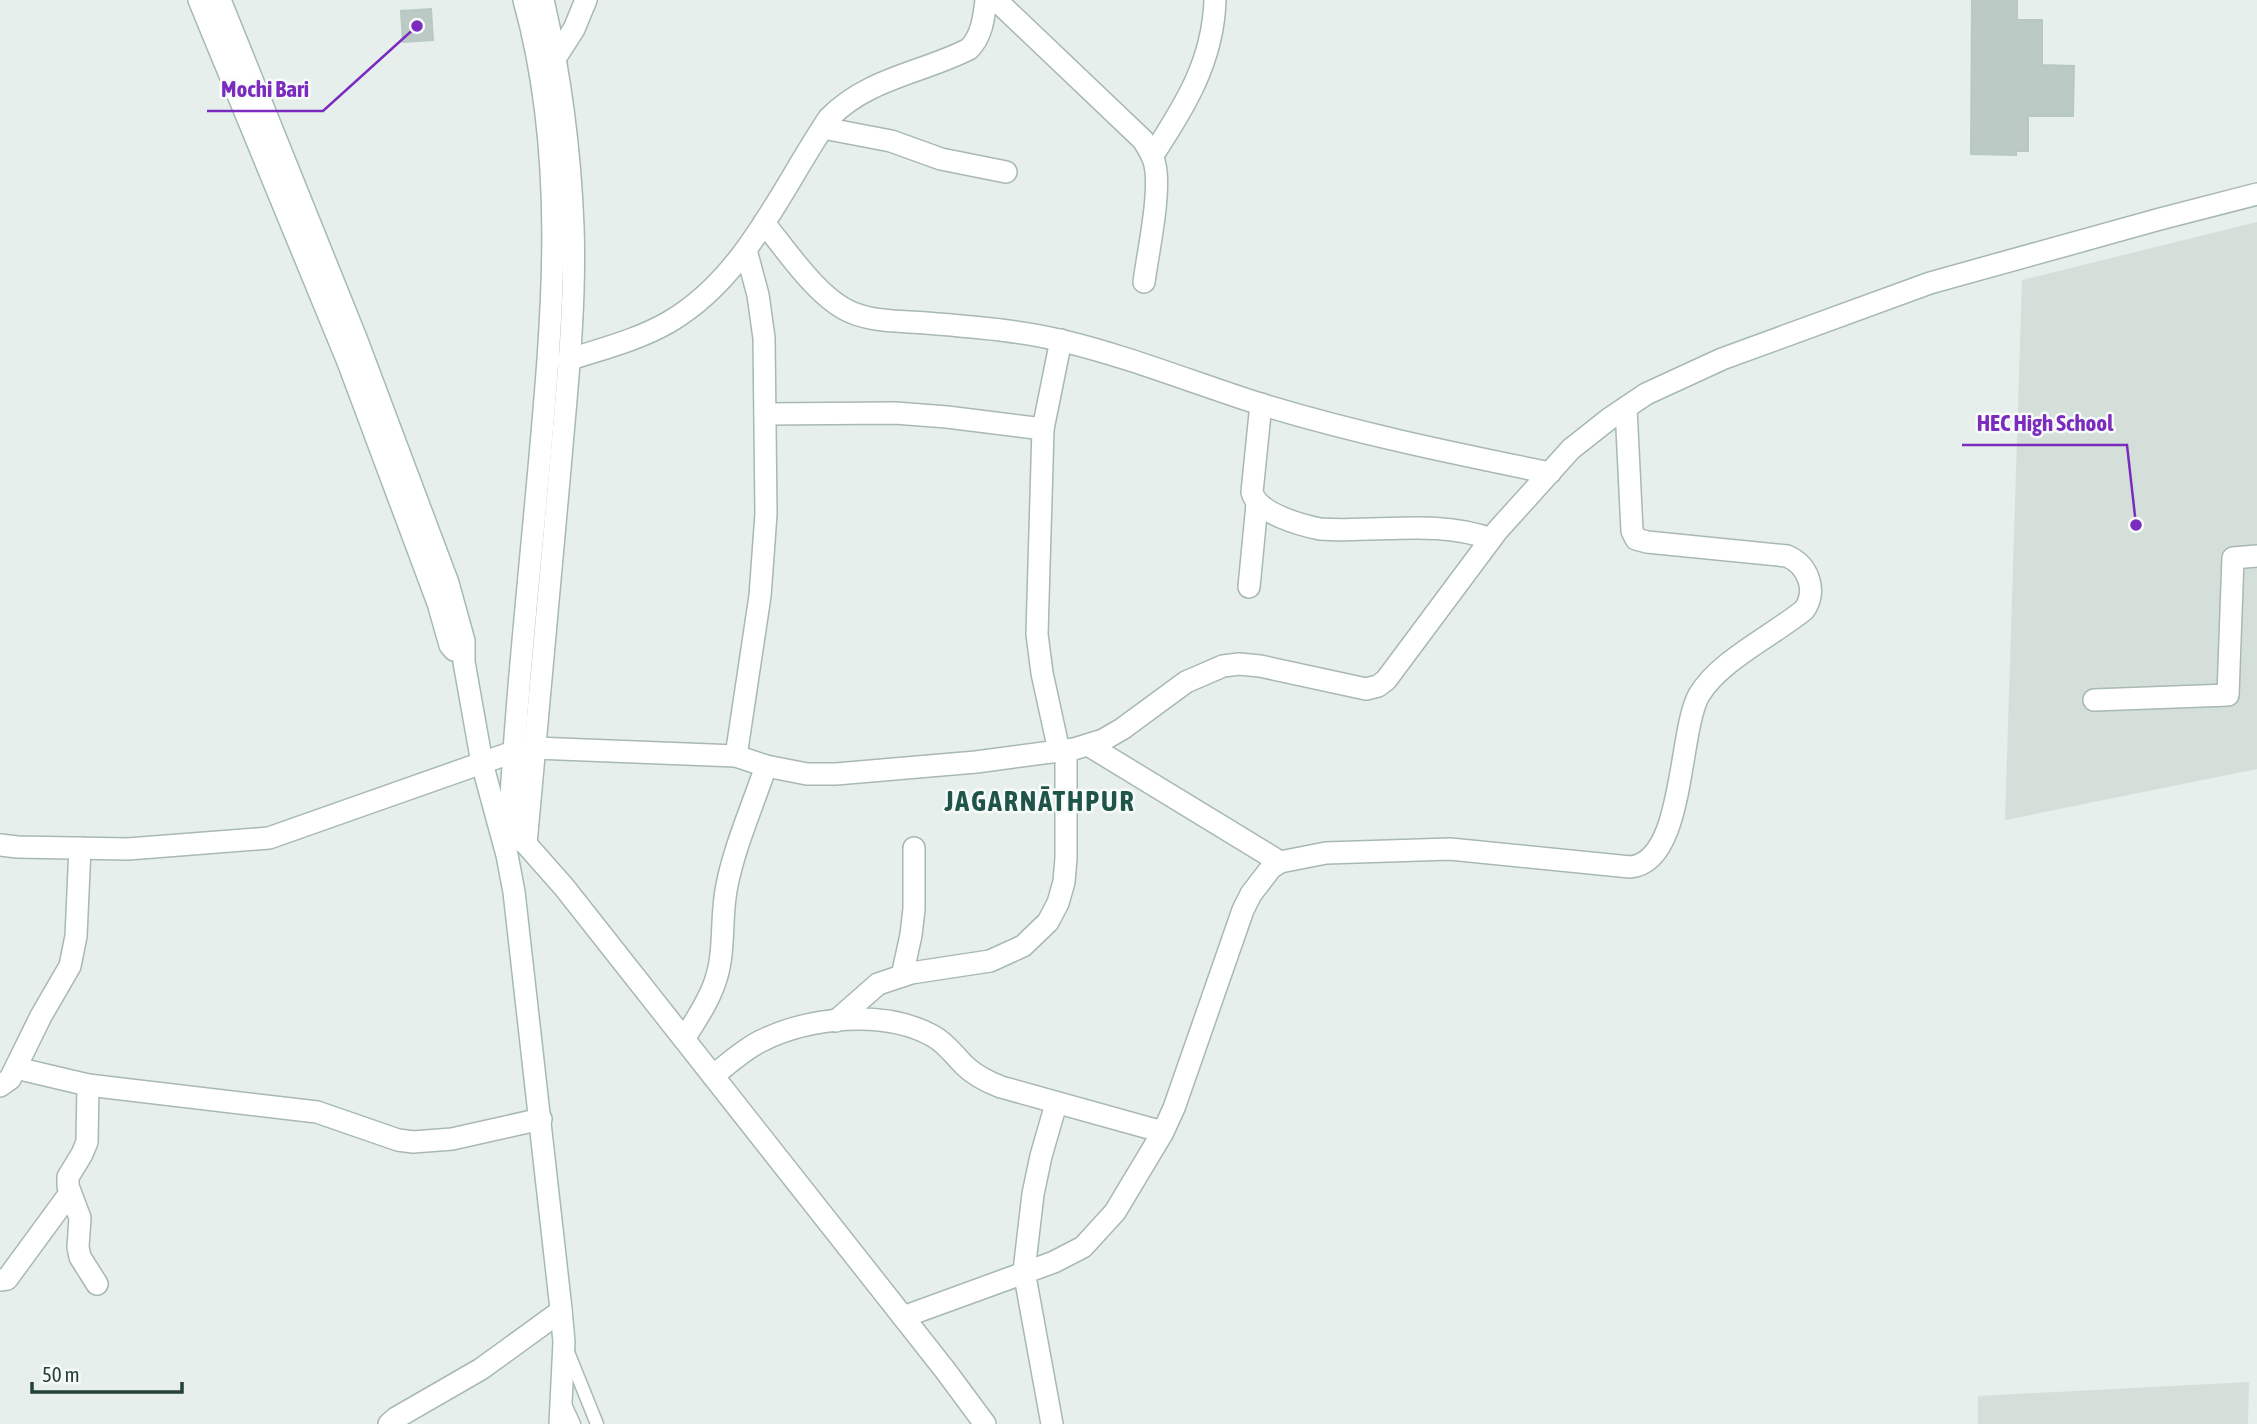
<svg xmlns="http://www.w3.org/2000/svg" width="2257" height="1424" font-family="'Asap Condensed',sans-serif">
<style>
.built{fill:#d4dfda}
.building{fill:#bbcac4;stroke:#b8c9c2;stroke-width:2}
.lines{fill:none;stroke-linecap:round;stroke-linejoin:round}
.service-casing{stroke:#a8b8b2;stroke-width:15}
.minor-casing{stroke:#a8b8b2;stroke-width:24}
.secondary-casing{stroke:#a4bbb3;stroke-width:24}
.service{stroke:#fff;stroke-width:12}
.minor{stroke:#fff;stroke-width:21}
.secondary{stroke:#fff;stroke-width:21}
.labels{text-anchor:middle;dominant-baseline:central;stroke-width:5;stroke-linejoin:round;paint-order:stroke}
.district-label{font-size:28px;font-weight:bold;letter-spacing:2px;fill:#1f5548;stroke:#f7fbf9}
.leader{fill:none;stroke:#7b2cbf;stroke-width:2.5}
.callout-dot{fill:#7b2cbf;stroke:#f7fbf9;stroke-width:2.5}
.callout-label{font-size:23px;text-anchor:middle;font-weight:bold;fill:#7b2cbf;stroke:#f7fbf9;stroke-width:5;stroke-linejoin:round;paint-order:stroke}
</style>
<rect width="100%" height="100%" fill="#e6efeb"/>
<!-- built -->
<g class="built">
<path d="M 2257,222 L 2257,769 L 2005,820 L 2022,280 Z"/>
<path d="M 2249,1382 L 2248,1424 L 1978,1424 L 1978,1396 Z"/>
</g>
<!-- building -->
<g class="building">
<path d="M 1972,0 L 2017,0 L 2017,20 L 2042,20 L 2042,65 L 2074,66 L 2073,116 L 2028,116 L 2028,151 L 2016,151 L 2016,155 L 1971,154 Z"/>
<path d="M 431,9 L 433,40 L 403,42 L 401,11 Z"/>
</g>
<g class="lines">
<!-- service casing -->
<g class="service-casing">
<g id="service">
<path d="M 568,1352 L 597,1424"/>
<path d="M 564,1402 L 574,1424"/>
</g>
</g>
<!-- minor casing -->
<g class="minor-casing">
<g id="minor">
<path d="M 996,0 L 1143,140 C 1148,148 1153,155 1155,165 C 1161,193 1148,252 1144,282"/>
<path d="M 554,60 L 574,29 L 586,0"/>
<path d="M 823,128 L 891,141 L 941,159 L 1006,172"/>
<path d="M 1153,155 C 1185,105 1213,62 1215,0"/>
<path d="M 764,223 C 787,251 820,301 853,313 C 875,322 902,321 926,323 C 972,327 1018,330 1063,341 C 1130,357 1194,383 1260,404 C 1355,433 1452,453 1550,473"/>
<path d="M 568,360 C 601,349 638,340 669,322 C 746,277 781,189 829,118 C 868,78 922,73 969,49 C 982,36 984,17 986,0"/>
<path d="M 1261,404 L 1252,492 C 1257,513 1300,525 1320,529 C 1377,533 1437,519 1491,539"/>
<path d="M 765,414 L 895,413 L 947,417 L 1043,429"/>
<path d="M 1249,587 L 1257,504"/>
<path d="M 2094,700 L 2228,695 L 2233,558 L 2257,556"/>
<path d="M 1088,745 L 1280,862"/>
<path d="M 1059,751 L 1042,673 L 1037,634 L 1043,429 L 1061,340"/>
<path d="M 736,756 L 760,596 L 766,514 L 764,338 L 758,295 L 746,250"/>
<path d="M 509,833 C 515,711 528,590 539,468 C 553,311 567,155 524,0"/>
<path d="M 515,837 L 526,844 L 564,887 L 945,1370 L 985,1424"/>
<path d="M 526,844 C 538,722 549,601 559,480 C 566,396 576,310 573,226 C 570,150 560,73 543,0"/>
<path d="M 0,845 L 17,847 L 128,849 L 269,838 L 513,752 L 535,748 L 736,756 L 766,766 L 807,774 L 836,774 L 976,762 L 1074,749 L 1103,740 L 1122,729 L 1186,682 L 1223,666 L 1239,664 L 1260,666 L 1366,689 L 1378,686 L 1386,680 L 1497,531 L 1571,449 L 1609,419 L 1646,394 L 1722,359 L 1930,283 L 2160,219 L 2257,194"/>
<path d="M 902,976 L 911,935 L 914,909 L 914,848"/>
<path d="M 836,1021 L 878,984 L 911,973 L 990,961 L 1023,946 L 1048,922 L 1058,903 L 1064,882 L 1066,858 L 1066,750"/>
<path d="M 684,1039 C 695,1021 708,1003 715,982 C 726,951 720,917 727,885 C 735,845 753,805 766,766"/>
<path d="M 16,1068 L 88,1085 L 317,1112 L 398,1140 L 413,1142 L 452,1139 L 541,1119"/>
<path d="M 713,1076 C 728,1064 743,1050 761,1041 C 810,1017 884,1009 933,1036 C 946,1043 954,1055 964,1065 C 975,1076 988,1082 1001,1087 L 1163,1132"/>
<path d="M 88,1085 L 87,1142 L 82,1154 L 68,1177 L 68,1186 L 80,1218 L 78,1247 L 80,1257 L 97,1284"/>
<path d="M 0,1086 L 10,1079 L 41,1016 L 70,966 L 76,936 L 80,848"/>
<path d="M 0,1280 L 7,1279 L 70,1193"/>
<path d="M 903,1317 L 1054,1262 L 1083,1247 L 1115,1212 L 1163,1132 L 1174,1108 L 1243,910 L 1251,894 L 1271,868 L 1280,862 L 1326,853 L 1450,849 L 1630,867 C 1685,863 1678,732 1699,695 C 1719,661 1772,636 1804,610 C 1818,591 1808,565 1787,556 L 1647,542 L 1636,539 L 1632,531 L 1626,408"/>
<path d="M 389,1424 L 396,1418 L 481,1369 L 561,1311"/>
<path d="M 1052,1424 L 1024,1271 L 1033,1194 L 1041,1156 L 1056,1104"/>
</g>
</g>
<!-- secondary casing -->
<g class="secondary-casing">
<g id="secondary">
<path d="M 199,0 L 348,362 L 438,603 L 450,645 L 454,650"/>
<path d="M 220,0 L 356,338 L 448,583 L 464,641 L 464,662 L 482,763 L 507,855 L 514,892 L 561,1309 L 564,1342 L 560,1424"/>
</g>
</g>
<!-- service -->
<use href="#service" class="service"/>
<!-- minor -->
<use href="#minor" class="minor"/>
<!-- secondary -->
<use href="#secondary" class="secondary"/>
</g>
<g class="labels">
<!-- district labels -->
<g class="district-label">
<text x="1040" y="801">JAGARNĀTHPUR</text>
</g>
</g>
<!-- callouts -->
<path class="leader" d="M417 26L323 111H207M2136 525L2127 445H1962"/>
<g class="callout-dot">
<circle cx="417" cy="26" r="7"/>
<circle cx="2136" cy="525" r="7"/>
</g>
<g class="callout-label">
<text x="265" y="97">Mochi Bari</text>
<text x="2045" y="431">HEC High School</text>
</g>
<!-- scale -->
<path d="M32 1382v10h150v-10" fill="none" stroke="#24423a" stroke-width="3.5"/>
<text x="42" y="1382" font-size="21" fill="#24423a" stroke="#f7fbf9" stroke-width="5" paint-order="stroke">50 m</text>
</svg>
